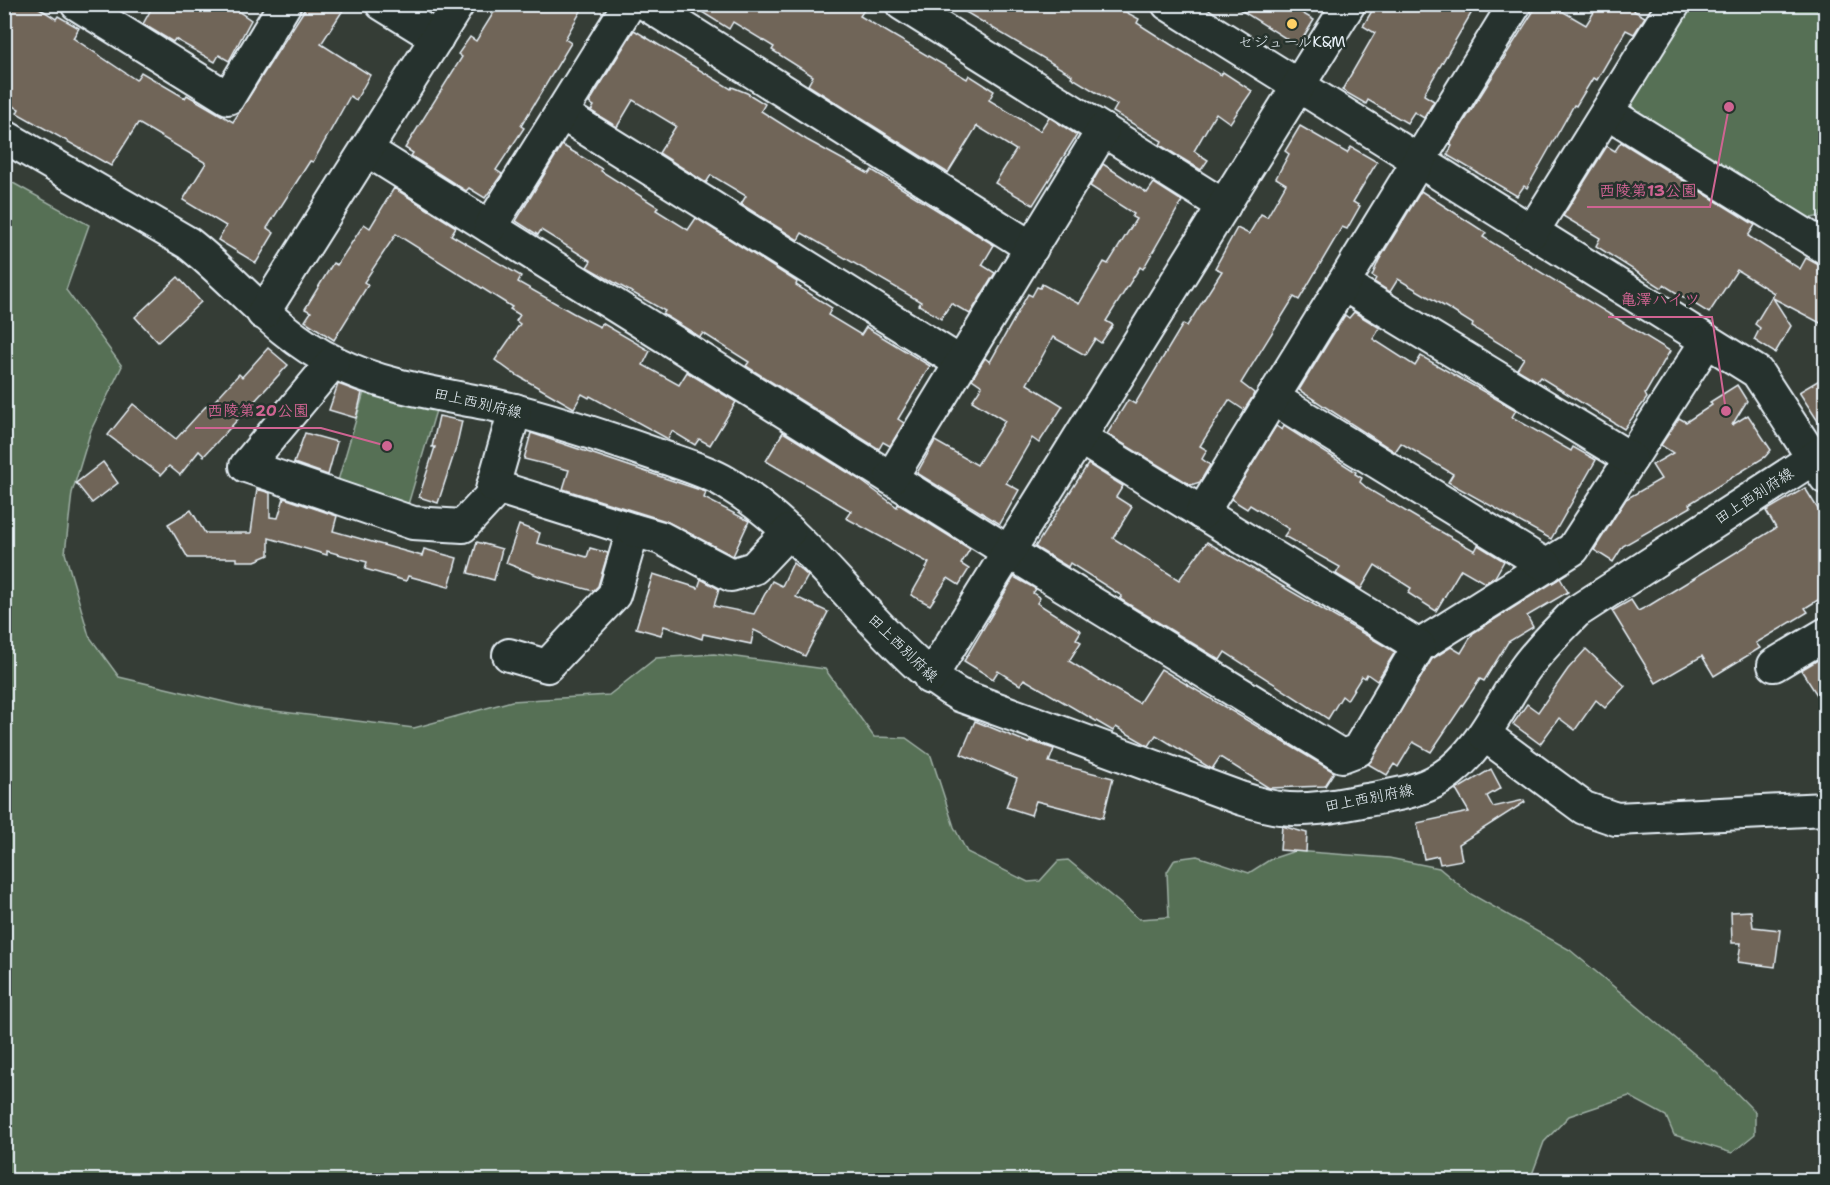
<svg xmlns="http://www.w3.org/2000/svg" width="1830" height="1185" font-family="'Shantell Sans','Klee One',sans-serif">
<style>
.green{fill:#566f54;stroke:#9fb0a6;stroke-width:1.5}
.building{fill:#706559;stroke:#e8f1f8;stroke-width:1.5}
.lines{fill:none;stroke-linecap:round;stroke-linejoin:round}
.minor-casing{stroke:#e8f1f8;stroke-width:36}
.minor{stroke:#26332d;stroke-width:32}
.poi-dot{fill:#ffd166;stroke:#26332d;stroke-width:2}
.labels{text-anchor:middle;dominant-baseline:central;stroke-width:5;stroke-linejoin:round;paint-order:stroke}
.poi-label{font-size:15px;fill:#e8f1f8;stroke:#26332d}
.street-label{font-size:15px;fill:#e8f1f8;stroke:#26332d}
.leader{fill:none;stroke:#cf6492;stroke-width:2}
.callout-dot{fill:#cf6492;stroke:#26332d;stroke-width:2}
.callout-label{font-size:16px;text-anchor:middle;font-weight:bold;fill:#cf6492;stroke:#26332d;stroke-width:5;stroke-linejoin:round;paint-order:stroke}
</style>
<rect width="100%" height="100%" fill="#353d36"/>
<filter id="ink" filterUnits="userSpaceOnUse"><feTurbulence type="fractalNoise" baseFrequency=".0167" numOctaves="2"/><feDisplacementMap in="SourceGraphic" scale="12" xChannelSelector="R" yChannelSelector="G"/><feConvolveMatrix kernelMatrix="1 2 1 2 8 2 1 2 1" color-interpolation-filters="sRGB"/></filter>
<g filter="url(#ink)">
<!-- green -->
<g class="green">
<path d="M 1688,5 L 1825,5 L 1825,208 L 1820,216 L 1803,220 L 1634,115 L 1631,99 Z"/>
<path d="M 4,178 L 89,225 L 66,290 L 122,366 L 91,430 L 72,493 L 65,553 L 89,636 L 119,677 L 250,708 L 414,728 L 512,701 L 609,695 L 656,658 L 714,654 L 825,669 L 874,737 L 906,738 L 931,756 L 954,827 L 967,852 L 1028,882 L 1040,881 L 1058,861 L 1068,860 L 1139,919 L 1169,917 L 1167,872 L 1175,859 L 1197,856 L 1249,873 L 1271,859 L 1295,851 L 1389,858 L 1439,868 L 1469,893 L 1570,950 L 1717,1073 L 1755,1112 L 1755,1134 L 1732,1153 L 1674,1135 L 1666,1116 L 1629,1096 L 1569,1116 L 1544,1142 L 1530,1180 L 5,1180 Z"/>
<path d="M 365,389 L 437,407 L 407,508 L 337,484 Z"/>
</g>
<!-- building -->
<g class="building">
<path d="M 4,4 L 33,4 L 56,19 L 58,16 L 79,28 L 73,38 L 136,80 L 141,72 L 185,98 L 187,95 L 233,122 L 308,4 L 347,4 L 321,44 L 370,75 L 356,100 L 350,96 L 313,162 L 310,161 L 267,228 L 274,233 L 256,263 L 218,240 L 226,226 L 183,200 L 206,163 L 138,123 L 111,166 L 17,113 L 19,109 L 4,101 Z"/>
<path d="M 154,4 L 243,4 L 238,11 L 251,20 L 229,61 L 219,55 L 215,62 L 175,39 L 173,42 L 143,24 Z"/>
<path d="M 499,4 L 585,4 L 565,39 L 571,43 L 521,126 L 524,128 L 496,170 L 502,174 L 485,198 L 469,188 L 466,191 L 411,156 L 413,153 L 405,148 L 462,57 L 458,54 L 470,37 L 476,41 Z"/>
<path d="M 689,4 L 868,4 L 860,16 L 967,79 L 969,75 L 994,91 L 989,100 L 1040,131 L 1049,117 L 1077,135 L 1033,205 L 995,183 L 1016,150 L 977,126 L 948,173 L 808,85 L 813,76 L 772,50 L 774,47 L 733,22 L 729,29 Z"/>
<path d="M 952,4 L 1111,4 L 1139,19 L 1137,23 L 1170,44 L 1221,75 L 1223,72 L 1252,91 L 1230,123 L 1216,113 L 1194,151 L 1208,160 L 1201,170 L 1160,145 L 1162,141 L 1113,112 L 1117,105 L 1071,77 L 1072,75 Z"/>
<path d="M 1231,4 L 1304,4 L 1300,12 L 1314,20 L 1298,46 Z"/>
<path d="M 1376,4 L 1459,4 L 1472,12 L 1425,92 L 1424,95 L 1434,101 L 1424,118 L 1414,112 L 1407,123 L 1368,100 L 1366,104 L 1342,90 L 1375,33 L 1363,26 Z"/>
<path d="M 1538,4 L 1550,4 L 1586,25 L 1599,4 L 1637,4 L 1634,11 L 1645,17 L 1634,34 L 1626,30 L 1597,80 L 1593,78 L 1576,106 L 1574,105 L 1527,188 L 1524,186 L 1517,196 L 1447,155 L 1452,146 L 1450,144 Z"/>
<path d="M 634,30 L 731,89 L 732,87 L 747,93 L 765,104 L 761,111 L 807,140 L 869,174 L 872,170 L 994,245 L 982,265 L 995,273 L 970,314 L 951,303 L 941,319 L 919,305 L 921,302 L 802,233 L 798,240 L 741,204 L 746,196 L 711,175 L 706,183 L 659,153 L 676,126 L 633,100 L 617,127 L 591,111 L 594,106 L 589,103 Z"/>
<path d="M 1300,126 L 1347,153 L 1351,147 L 1377,162 L 1353,202 L 1360,206 L 1347,229 L 1342,227 L 1299,300 L 1294,297 L 1241,383 L 1254,393 L 1252,398 L 1244,410 L 1229,400 L 1200,446 L 1207,450 L 1202,459 L 1210,465 L 1200,482 L 1191,485 L 1107,434 L 1128,400 L 1135,404 L 1183,324 L 1187,326 L 1222,271 L 1215,268 L 1237,228 L 1249,234 L 1261,214 L 1267,217 L 1286,184 L 1276,178 L 1289,154 L 1285,151 Z"/>
<path d="M 1621,142 L 1755,225 L 1748,236 L 1800,269 L 1806,258 L 1826,269 L 1826,326 L 1773,298 L 1791,326 L 1775,353 L 1754,340 L 1760,328 L 1755,324 L 1774,293 L 1737,270 L 1709,313 L 1664,285 L 1662,288 L 1596,246 L 1600,238 L 1563,216 L 1607,146 L 1615,151 Z"/>
<path d="M 562,145 L 602,169 L 601,171 L 658,207 L 656,210 L 688,230 L 696,218 L 797,282 L 796,285 L 832,308 L 828,315 L 861,335 L 866,327 L 930,366 L 898,419 L 904,423 L 890,446 L 883,442 L 879,449 L 746,366 L 749,362 L 703,333 L 700,337 L 663,314 L 665,311 L 587,267 L 591,261 L 541,230 L 538,235 L 516,221 Z"/>
<path d="M 1103,164 L 1147,193 L 1154,183 L 1182,201 L 1143,269 L 1140,267 L 1106,321 L 1113,325 L 1101,343 L 1095,339 L 1085,355 L 1053,337 L 1027,384 L 1063,406 L 1039,443 L 1032,438 L 1006,483 L 1019,490 L 1000,524 L 917,473 L 935,441 L 977,465 L 1005,421 L 972,401 L 982,386 L 972,379 L 985,358 L 990,362 L 1028,294 L 1032,296 L 1037,287 L 1040,288 L 1042,284 L 1079,304 L 1104,262 L 1108,264 L 1136,219 L 1132,217 L 1134,214 L 1090,186 Z"/>
<path d="M 394,188 L 456,227 L 451,235 L 521,276 L 518,282 L 573,313 L 600,327 L 602,323 L 650,351 L 643,365 L 679,385 L 687,372 L 736,402 L 710,445 L 699,439 L 695,445 L 672,431 L 668,439 L 590,396 L 589,398 L 582,394 L 574,408 L 513,373 L 495,360 L 520,324 L 516,321 L 520,315 L 510,309 L 512,307 L 396,234 L 364,282 L 368,285 L 334,340 L 305,321 L 311,312 L 305,309 L 333,263 L 337,265 L 364,224 L 370,228 Z"/>
<path d="M 1421,191 L 1486,233 L 1483,237 L 1670,351 L 1645,394 L 1647,398 L 1624,429 L 1540,377 L 1537,381 L 1517,369 L 1524,358 L 1472,327 L 1473,324 L 1449,309 L 1398,279 L 1390,292 L 1374,282 L 1376,278 L 1372,276 L 1379,260 Z"/>
<path d="M 178,277 L 201,302 L 158,342 L 135,317 Z"/>
<path d="M 1354,312 L 1380,328 L 1373,339 L 1415,366 L 1421,356 L 1516,410 L 1512,417 L 1571,451 L 1573,447 L 1596,460 L 1551,539 L 1448,482 L 1453,474 L 1401,443 L 1395,452 L 1299,390 L 1345,315 L 1349,318 Z"/>
<path d="M 268,348 L 288,365 L 204,456 L 199,451 L 180,475 L 169,466 L 161,475 L 108,435 L 133,404 L 176,439 L 207,405 L 209,407 L 239,374 L 242,377 Z"/>
<path d="M 1826,376 L 1826,432 L 1825,432 L 1799,392 Z"/>
<path d="M 338,384 L 362,393 L 356,418 L 329,410 Z"/>
<path d="M 1737,385 L 1747,401 L 1732,425 L 1748,415 L 1771,450 L 1765,457 L 1689,504 L 1691,507 L 1623,546 L 1613,562 L 1594,550 L 1626,499 L 1661,479 L 1652,465 L 1673,453 L 1661,445 L 1679,418 L 1686,422 L 1712,405 L 1710,402 Z"/>
<path d="M 439,416 L 462,421 L 456,448 L 438,503 L 419,497 L 435,447 L 432,447 Z"/>
<path d="M 1276,426 L 1282,430 L 1284,426 L 1356,472 L 1355,474 L 1362,478 L 1360,482 L 1368,489 L 1422,521 L 1475,551 L 1478,545 L 1504,561 L 1495,577 L 1485,583 L 1461,569 L 1436,611 L 1408,593 L 1411,588 L 1375,565 L 1361,589 L 1336,574 L 1340,567 L 1284,536 L 1289,529 L 1250,505 L 1247,509 L 1231,499 Z"/>
<path d="M 783,432 L 860,480 L 897,507 L 898,504 L 970,549 L 961,564 L 969,569 L 959,585 L 948,578 L 930,605 L 911,595 L 929,563 L 846,518 L 851,511 L 766,461 Z"/>
<path d="M 305,433 L 337,442 L 328,475 L 294,463 Z"/>
<path d="M 531,433 L 706,492 L 704,498 L 749,521 L 733,556 L 666,521 L 563,489 L 569,470 L 524,459 Z"/>
<path d="M 103,462 L 118,483 L 92,503 L 76,483 Z"/>
<path d="M 1088,464 L 1123,486 L 1116,497 L 1132,507 L 1113,538 L 1179,580 L 1207,542 L 1395,652 L 1377,681 L 1367,674 L 1365,678 L 1362,676 L 1347,700 L 1342,696 L 1328,719 L 1225,652 L 1220,660 L 1120,599 L 1122,596 L 1070,563 L 1068,567 L 1035,547 Z"/>
<path d="M 1805,488 L 1826,522 L 1826,595 L 1805,608 L 1808,612 L 1756,643 L 1760,648 L 1714,676 L 1702,656 L 1656,683 L 1612,611 L 1631,600 L 1638,611 L 1650,605 L 1776,528 L 1766,511 Z"/>
<path d="M 257,489 L 270,493 L 270,517 L 278,518 L 284,498 L 337,516 L 333,531 L 422,556 L 424,549 L 457,558 L 449,587 L 408,576 L 406,581 L 365,569 L 367,562 L 327,551 L 327,555 L 269,538 L 269,555 L 255,561 L 237,561 L 237,558 L 188,558 L 168,524 L 191,510 L 205,533 L 251,533 Z"/>
<path d="M 519,525 L 540,533 L 537,543 L 587,557 L 590,548 L 608,553 L 598,586 L 593,591 L 539,576 L 506,563 Z"/>
<path d="M 477,542 L 502,549 L 494,580 L 468,573 Z"/>
<path d="M 793,563 L 808,576 L 796,597 L 828,612 L 805,656 L 754,630 L 751,644 L 703,634 L 702,639 L 664,626 L 661,635 L 636,628 L 653,574 L 698,588 L 701,579 L 719,589 L 714,606 L 754,614 L 772,581 L 782,586 Z"/>
<path d="M 1014,577 L 1036,589 L 1033,593 L 1040,598 L 1037,603 L 1081,631 L 1076,639 L 1081,642 L 1069,661 L 1109,686 L 1139,703 L 1161,669 L 1334,772 L 1325,786 L 1269,788 L 1220,757 L 1212,769 L 1156,735 L 1149,746 L 1116,727 L 1113,731 L 1024,679 L 1020,685 L 998,671 L 993,679 L 964,661 Z"/>
<path d="M 1560,578 L 1568,592 L 1527,616 L 1533,627 L 1508,642 L 1484,681 L 1480,679 L 1431,752 L 1413,742 L 1398,767 L 1394,764 L 1387,775 L 1368,764 L 1432,659 L 1451,647 L 1461,653 L 1473,633 Z"/>
<path d="M 1586,649 L 1625,686 L 1605,708 L 1596,700 L 1575,730 L 1559,718 L 1540,744 L 1513,724 L 1527,704 L 1538,712 L 1568,669 Z"/>
<path d="M 1826,655 L 1826,709 L 1801,670 Z"/>
<path d="M 975,721 L 1029,743 L 1030,741 L 1054,749 L 1049,762 L 1113,778 L 1103,818 L 1036,801 L 1031,815 L 1006,807 L 1017,778 L 961,754 Z"/>
<path d="M 1491,769 L 1501,788 L 1487,796 L 1493,807 L 1524,800 L 1525,802 L 1459,844 L 1462,860 L 1440,864 L 1438,856 L 1424,859 L 1417,823 L 1469,812 L 1456,790 Z"/>
<path d="M 1282,826 L 1307,833 L 1306,852 L 1280,850 Z"/>
<path d="M 1751,911 L 1753,927 L 1780,930 L 1775,967 L 1738,962 L 1741,943 L 1732,943 L 1731,912 Z"/>
</g>
<g class="lines">
<!-- minor casing -->
<g class="minor-casing">
<g id="minor">
<path d="M 77,4 L 228,98 L 285,4"/>
<path d="M 382,4 L 437,38"/>
<path d="M 646,4 L 1032,248"/>
<path d="M 902,4 L 1224,206"/>
<path d="M 1168,4 L 1757,372 L 1826,478"/>
<path d="M 1607,112 L 1826,248"/>
<path d="M 561,113 L 961,363"/>
<path d="M 4,136 L 188,243 C 238,282 276,334 334,362 C 381,386 434,393 485,403 C 543,416 600,435 657,455 C 679,463 705,470 725,482 C 783,517 827,571 873,620 C 902,650 923,674 959,695 L 1240,798 C 1253,802 1267,807 1280,808 C 1308,812 1340,805 1367,800 C 1393,795 1419,792 1441,778 C 1481,752 1498,707 1524,670 C 1539,649 1558,631 1576,612 L 1826,450"/>
<path d="M 367,150 L 1009,552 L 1342,756 L 1358,750 L 1419,646 L 1573,549 L 1707,341"/>
<path d="M 490,227 L 629,4"/>
<path d="M 1532,232 L 1674,4"/>
<path d="M 1343,284 L 1631,459"/>
<path d="M 263,313 L 458,4"/>
<path d="M 333,362 L 246,466 L 413,523 L 463,526 L 490,497 L 515,410"/>
<path d="M 1273,398 L 1547,566"/>
<path d="M 1080,438 L 1419,646"/>
<path d="M 891,478 L 1103,130"/>
<path d="M 493,486 L 633,530 L 614,595 L 547,666 L 509,655"/>
<path d="M 1202,513 L 1515,4"/>
<path d="M 633,530 L 661,538 L 731,575 L 754,568 L 789,531"/>
<path d="M 1774,665 L 1826,634"/>
<path d="M 930,678 L 1349,4"/>
<path d="M 1485,735 L 1584,808 L 1616,819 L 1826,809"/>
</g>
</g>
<!-- minor -->
<use href="#minor" class="minor"/>
</g>
</g>
<!-- markers -->
<circle class="poi-dot" cx="1292" cy="24" r="6"/>
<g class="labels">
<!-- poi labels -->
<g class="poi-label">
<text x="1292" y="42">セジュールK&amp;M</text>
</g>
<!-- street labels -->
<g class="street-label">
<text transform="translate(478 403) rotate(13)">田上西別府線</text>
<text transform="translate(1754 496) rotate(-33)">田上西別府線</text>
<text transform="translate(903 648) rotate(44)">田上西別府線</text>
<text transform="translate(1369 798) rotate(-11)">田上西別府線</text>
</g>
</g>
<!-- callouts -->
<path class="leader" d="M1729 107L1710 207H1587M1726 411L1712 317H1608M387 446L321 428H195"/>
<g class="callout-dot">
<circle cx="1729" cy="107" r="6"/>
<circle cx="1726" cy="411" r="6"/>
<circle cx="387" cy="446" r="6"/>
</g>
<g class="callout-label">
<text x="1648" y="196">西陵第13公園</text>
<text x="1660" y="305">亀澤ハイツ</text>
<text x="258" y="416">西陵第20公園</text>
</g>
<!-- margin -->
<rect width="1830" height="1185" fill="none" stroke="#26332d" stroke-width="24"/>
<rect x="12" y="12" width="1806" height="1161" fill="none" stroke="#e8f1f8" stroke-width="2" filter="url(#ink)"/>
</svg>
